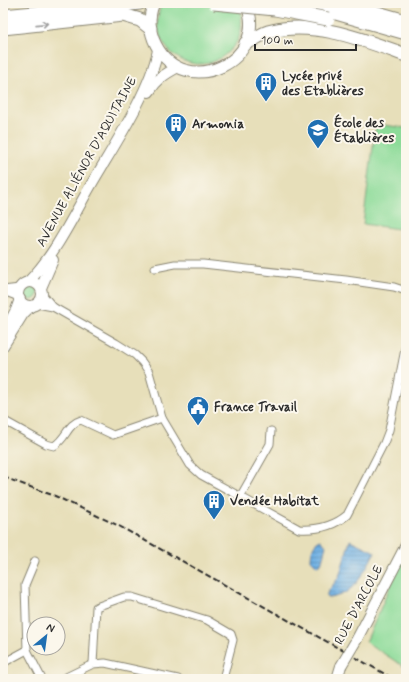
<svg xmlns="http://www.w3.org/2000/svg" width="409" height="682" font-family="Mynerve,sans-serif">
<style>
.grass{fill:#8ddb99;stroke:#5c8362}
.water{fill:url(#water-rules);stroke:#4e6e87}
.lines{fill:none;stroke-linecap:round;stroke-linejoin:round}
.street-casing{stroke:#898572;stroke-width:9}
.secondary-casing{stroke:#898572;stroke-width:12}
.primary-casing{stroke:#898572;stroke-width:13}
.highway-casing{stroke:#898572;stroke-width:15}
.street{stroke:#fff;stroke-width:7}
.secondary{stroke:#fff;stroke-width:10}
.primary{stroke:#fff;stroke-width:11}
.highway{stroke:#fff;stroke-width:13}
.rail{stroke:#2b2b2b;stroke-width:2;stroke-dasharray:6 3;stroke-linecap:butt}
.secondary-bridge-casing{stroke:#898572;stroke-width:12;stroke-linecap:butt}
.highway-bridge-casing{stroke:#898572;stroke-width:15;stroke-linecap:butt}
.secondary-bridge{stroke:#fff;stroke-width:10}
.highway-bridge{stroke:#fff;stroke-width:13}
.oneway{stroke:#a0a0a0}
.labels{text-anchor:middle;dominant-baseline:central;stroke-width:4;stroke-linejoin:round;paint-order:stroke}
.poi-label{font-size:13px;font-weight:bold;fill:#2b2b2b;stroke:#fbf7ec;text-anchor:start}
.street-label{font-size:13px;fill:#2b2b2b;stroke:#fbf7ec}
</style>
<defs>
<pattern id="water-rules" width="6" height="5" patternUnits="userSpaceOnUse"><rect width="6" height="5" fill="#70b0e3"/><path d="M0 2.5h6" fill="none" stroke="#5c8fb8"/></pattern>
</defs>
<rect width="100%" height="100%" fill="#fbf7ec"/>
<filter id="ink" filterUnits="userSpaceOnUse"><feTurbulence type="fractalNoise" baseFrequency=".025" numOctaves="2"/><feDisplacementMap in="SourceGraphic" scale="8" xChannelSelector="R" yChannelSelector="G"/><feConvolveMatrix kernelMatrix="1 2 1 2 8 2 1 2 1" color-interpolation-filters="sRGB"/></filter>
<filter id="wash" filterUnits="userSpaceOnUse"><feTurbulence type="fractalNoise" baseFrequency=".012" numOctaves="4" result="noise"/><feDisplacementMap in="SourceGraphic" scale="16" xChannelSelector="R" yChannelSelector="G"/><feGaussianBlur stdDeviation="0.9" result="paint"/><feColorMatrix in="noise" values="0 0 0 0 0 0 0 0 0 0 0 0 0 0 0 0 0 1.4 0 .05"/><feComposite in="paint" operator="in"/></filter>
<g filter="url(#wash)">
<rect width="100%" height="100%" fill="#e7dfba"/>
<!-- grass -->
<g class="grass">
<path d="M 162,3 L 237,3 C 242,11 242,21 241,30 C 240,38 235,46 229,51 C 196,85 142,47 162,3 Z"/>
<path d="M 376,124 L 406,128 L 406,230 L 363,224 Z"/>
<circle cx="31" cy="293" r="7"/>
<path d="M 406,549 L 406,668 L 366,642 Z"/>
</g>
<!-- water -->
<g class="water">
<path d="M 321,540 L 326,546 L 321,564 L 317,566 L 311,560 C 311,552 313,542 321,540 Z"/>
<path d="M 350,540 L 375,552 C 363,573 355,596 327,598 L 327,593 L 339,577 Z"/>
</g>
</g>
<g filter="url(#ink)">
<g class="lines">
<!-- street casing -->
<g class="street-casing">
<g id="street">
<path d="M 155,268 L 175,264 L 203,264 L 346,280 L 394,287 L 406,291"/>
<path d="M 3,290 L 20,288"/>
<path d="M 3,291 L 19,297"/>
<path d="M 37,304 L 53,307 L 43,295"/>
<path d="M 53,307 L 116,343 L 135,355 L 142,362 L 149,372 L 162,418 L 190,465 L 201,475 L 299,529 C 316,530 334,526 347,515 L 384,443 L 389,430 L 406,344"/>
<path d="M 3,420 L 46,444 L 54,446 C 67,438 67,424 81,420 L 113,435 L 162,418"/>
<path d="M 240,497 L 270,444 L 271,431"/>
<path d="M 35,561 L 25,585 L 27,650 L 42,679"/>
<path d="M 3,663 L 27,650"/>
<path d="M 93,664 L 96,607 L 124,597 L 132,597 L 207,620 L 231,634 L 233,640 L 223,679"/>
<path d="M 62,679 L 93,664 L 105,663 L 178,679"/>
</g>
</g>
<!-- secondary casing -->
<g class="secondary-casing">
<g id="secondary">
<path d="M 149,92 C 157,79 165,74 178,67"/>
<circle cx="30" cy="294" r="12"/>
<path d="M 28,282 C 55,255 72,218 91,185 C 113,147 150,92 158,50"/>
<path d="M 41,288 L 53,260"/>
<path d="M 3,334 L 16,310 L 20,299"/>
<path d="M 3,346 L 23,314 L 31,306"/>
<path d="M 357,639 L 406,545"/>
<path d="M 337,679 L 341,666"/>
</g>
</g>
<!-- primary casing -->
<g class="primary-casing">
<path id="primary" d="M 154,3 C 148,16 149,32 156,45 C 185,101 271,61 246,3"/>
</g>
<!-- highway casing -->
<g class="highway-casing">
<g id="highway">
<path d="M 290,3 L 329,11 L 406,33"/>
<path d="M 342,3 L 406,21"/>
<path d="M 3,16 L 140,3"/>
<path d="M 3,28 L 123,15 L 140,20 L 150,28"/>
<path d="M 246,43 C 253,40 260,35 268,32 C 313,19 364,40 406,55"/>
</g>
</g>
<!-- street -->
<use href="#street" class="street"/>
<!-- secondary -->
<use href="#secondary" class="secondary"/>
<!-- primary -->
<use href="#primary" class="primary"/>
<!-- highway -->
<use href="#highway" class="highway"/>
<!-- rail -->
<path class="rail" d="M 3,477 L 55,496 L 119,526 L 394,679"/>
<!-- secondary-bridge casing -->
<g class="secondary-bridge-casing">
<path id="secondary-bridge" d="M 341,666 L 357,639"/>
</g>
<!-- highway-bridge casing -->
<g class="highway-bridge-casing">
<path id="highway-bridge" d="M 214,3 L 275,9 L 328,19"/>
</g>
<!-- secondary-bridge -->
<use href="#secondary-bridge" class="secondary-bridge"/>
<!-- highway-bridge -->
<use href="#highway-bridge" class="highway-bridge"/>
</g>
<!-- one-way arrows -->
<defs><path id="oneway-shaft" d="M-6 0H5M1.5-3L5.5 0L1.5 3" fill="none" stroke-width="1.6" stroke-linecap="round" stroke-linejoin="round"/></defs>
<use class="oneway" href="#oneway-shaft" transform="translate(42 24) rotate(-6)"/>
</g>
<!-- icons -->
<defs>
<g id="building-pin" transform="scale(1.15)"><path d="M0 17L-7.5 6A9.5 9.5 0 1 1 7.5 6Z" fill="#1f6fb2" stroke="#fbf7ec"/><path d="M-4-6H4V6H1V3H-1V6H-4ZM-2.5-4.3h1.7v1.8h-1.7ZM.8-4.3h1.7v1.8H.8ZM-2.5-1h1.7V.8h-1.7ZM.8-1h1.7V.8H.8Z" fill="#fff"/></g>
<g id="school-pin" transform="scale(1.15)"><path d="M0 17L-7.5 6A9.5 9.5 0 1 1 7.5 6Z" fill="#1f6fb2" stroke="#fbf7ec"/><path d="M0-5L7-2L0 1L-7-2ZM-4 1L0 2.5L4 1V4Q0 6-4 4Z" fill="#fff"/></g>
<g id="civic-pin" transform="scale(1.15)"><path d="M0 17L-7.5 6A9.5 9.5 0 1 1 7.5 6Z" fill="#1f6fb2" stroke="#fbf7ec"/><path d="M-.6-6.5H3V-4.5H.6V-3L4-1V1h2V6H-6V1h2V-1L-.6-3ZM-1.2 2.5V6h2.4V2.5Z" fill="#fff"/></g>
</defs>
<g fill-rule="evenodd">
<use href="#building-pin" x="266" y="83"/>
<use href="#building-pin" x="176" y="124"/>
<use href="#school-pin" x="318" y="130"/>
<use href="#civic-pin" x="198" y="407"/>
<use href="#building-pin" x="214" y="501"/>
</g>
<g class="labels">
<!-- poi labels -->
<g class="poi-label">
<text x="282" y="76">Lycée privé<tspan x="282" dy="15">des Etablières</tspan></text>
<text x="334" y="123">École des<tspan x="334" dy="15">Établières</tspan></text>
<text x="192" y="124">Armonia</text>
<text x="214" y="407">France Travail</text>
<text x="230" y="501">Vendée Habitat</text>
</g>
<!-- street labels -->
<g class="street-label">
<text transform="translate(87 162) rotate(-61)">AVENUE ALIÉNOR D'AQUITAINE</text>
<text transform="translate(359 605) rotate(-62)">RUE D'ARCOLE</text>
</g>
</g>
<!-- margin -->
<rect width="409" height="682" fill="none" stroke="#fbf7ec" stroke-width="16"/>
<!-- north arrow -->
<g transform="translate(46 636) rotate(29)"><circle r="19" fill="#fbf7ec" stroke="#a8a59f"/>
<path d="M0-3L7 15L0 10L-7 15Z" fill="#1f6fb2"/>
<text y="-6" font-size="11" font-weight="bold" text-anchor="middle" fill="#2b2b2b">N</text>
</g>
<!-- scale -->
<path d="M255 44v6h101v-6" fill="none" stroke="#2b2b2b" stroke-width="2"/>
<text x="261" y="44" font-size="12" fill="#2b2b2b" stroke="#fbf7ec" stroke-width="3" paint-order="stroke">100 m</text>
</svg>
